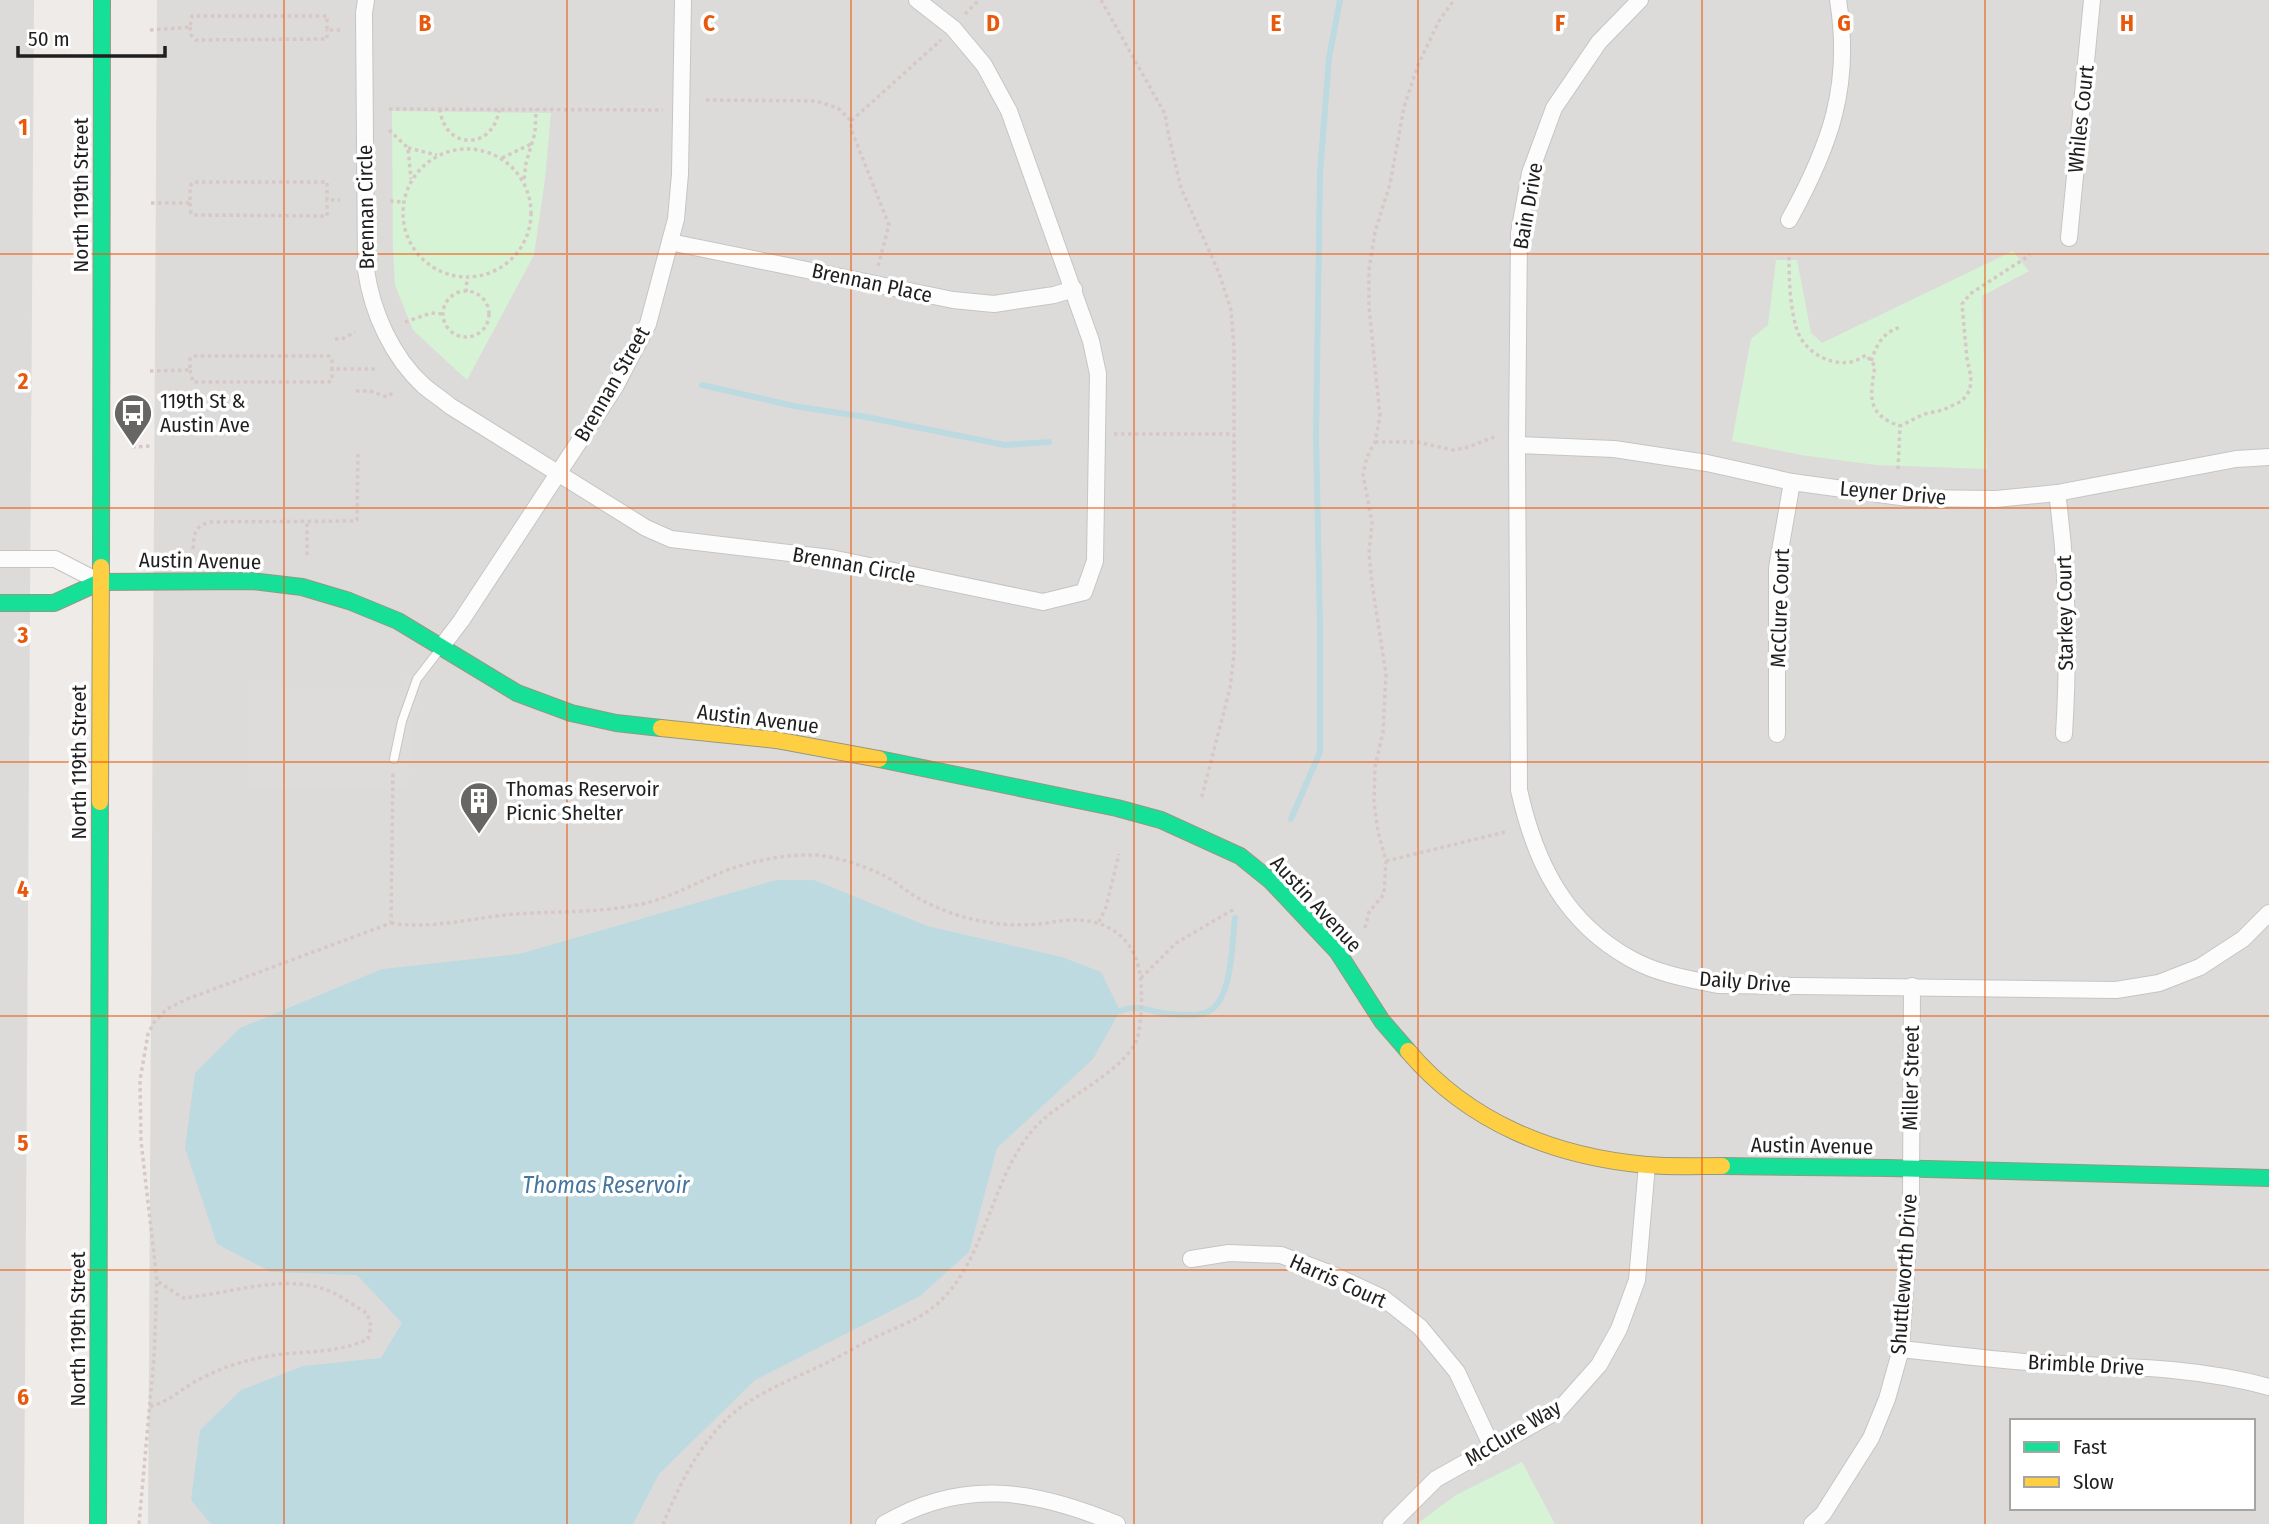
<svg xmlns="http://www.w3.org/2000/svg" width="2269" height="1524" font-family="'Fira Sans Condensed',sans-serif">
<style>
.residential{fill:#dddbd9;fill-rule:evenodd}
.park{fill:#d7f3d5}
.parking{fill:#dedcdb}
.water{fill:#bcdae0}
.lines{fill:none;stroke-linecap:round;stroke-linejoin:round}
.stream{stroke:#bcdae0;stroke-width:6}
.lane-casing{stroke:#c6c5c4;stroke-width:10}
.street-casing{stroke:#c6c5c4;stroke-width:18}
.fast-casing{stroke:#979780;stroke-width:18}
.slow-casing{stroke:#979780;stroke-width:18}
.path{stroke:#d7c8c7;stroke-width:3.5;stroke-dasharray:3.5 3.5;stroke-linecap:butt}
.lane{stroke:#fcfcfc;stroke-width:8}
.street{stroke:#fcfcfc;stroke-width:16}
.fast{stroke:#16e098;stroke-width:16}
.slow{stroke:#ffcf43;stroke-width:16}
.grid{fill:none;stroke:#e8590c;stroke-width:2;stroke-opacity:0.55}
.labels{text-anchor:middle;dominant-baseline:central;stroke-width:7;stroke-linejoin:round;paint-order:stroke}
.street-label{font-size:21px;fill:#1f1f1f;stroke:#fff}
.poi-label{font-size:21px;fill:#1f1f1f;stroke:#fff;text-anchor:start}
.water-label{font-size:23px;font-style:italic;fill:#46769e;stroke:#fff}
.grid-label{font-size:23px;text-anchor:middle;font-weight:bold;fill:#e8590c;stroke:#fff;stroke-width:7;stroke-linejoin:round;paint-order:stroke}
</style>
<rect width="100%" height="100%" fill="#eeebe8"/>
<!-- residential -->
<g class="residential">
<path d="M 0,0 L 34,0 L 24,1524 L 0,1524 Z"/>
<path d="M 157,0 L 2269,0 L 2269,1524 L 148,1524 ZM 2012,1421 L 2253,1421 L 2253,1508 L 2012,1508 Z"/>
</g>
<!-- park -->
<g class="park">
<path d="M 392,111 L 551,113 L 545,179 L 534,255 L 467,380 L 413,330 L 395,285 L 393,250 Z"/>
<path d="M 2013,251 L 2029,271 L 1982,296 L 1987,469 L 1876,465 L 1801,455 L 1732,441 L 1751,339 L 1768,325 L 1776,260 L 1797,260 L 1811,333 L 1822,343 Z"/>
<path d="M 1522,1462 L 1555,1524 L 1417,1524 L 1456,1495 Z"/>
</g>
<!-- parking -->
<path class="parking" d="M 406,676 L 424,686 L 412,724 L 408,789 L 249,789 L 248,687 L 401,689 Z"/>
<!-- water -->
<path class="water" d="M 776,880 L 814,880 L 927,926 L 1062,957 L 1101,972 L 1120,1011 L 1093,1059 L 997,1148 L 969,1252 L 920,1296 L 755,1380 L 659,1474 L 633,1524 L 211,1524 L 191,1500 L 200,1430 L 241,1390 L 303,1366 L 381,1358 L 402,1323 L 357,1275 L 271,1272 L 217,1244 L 185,1148 L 195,1073 L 240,1028 L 382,969 L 519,954 Z"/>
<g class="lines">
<!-- stream -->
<g class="stream">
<path d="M 702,385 L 794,406 L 866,417 L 1005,445 L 1049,442"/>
<path d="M 1291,819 L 1320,752 L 1320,625 L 1316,436 L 1320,173 L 1329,58 L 1340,0"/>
<path d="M 1120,1011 C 1136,1004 1146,1010 1162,1013 C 1176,1015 1192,1017 1205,1013 C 1233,1004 1232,942 1235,918"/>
</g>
<!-- lane casing -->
<g class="lane-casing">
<path id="lane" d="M 394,759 L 402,721 L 417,679 L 441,648"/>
</g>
<!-- street casing -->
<g class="street-casing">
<g id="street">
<path d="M 366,0 L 364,13 L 366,270 C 372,312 392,357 424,386 C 432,393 442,399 450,406 L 646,528 L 671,539 L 831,558 L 1043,602 L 1084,592 L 1095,561 L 1098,374 L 1091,341 L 1009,111 L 984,65 L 953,28 L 917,0"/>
<path d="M 1640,0 L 1599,42 L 1554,108 L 1530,173 L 1519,233 L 1517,445 L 1519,790 C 1535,862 1564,922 1631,959 C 1658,974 1689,979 1718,985 L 2116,990 L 2159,983 L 2200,967 L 2243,939 L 2269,913"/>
<path d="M 1789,220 C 1830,146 1852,86 1838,0"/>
<path d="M 2069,238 L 2092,0"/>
<path d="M 670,242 L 953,300 L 994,304 L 1054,295 L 1074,289"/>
<path d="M 1517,445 L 1614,449 L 1707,463 L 1792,482 L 1908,498 L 1996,499 L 2057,493 L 2236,459 L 2269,457"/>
<path d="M 2057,493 C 2068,572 2069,654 2064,734"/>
<path d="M 0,559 L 55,559 L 100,582"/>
<path d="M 442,646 L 461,621 L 615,387 L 648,324 L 676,219 L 680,174 L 683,0"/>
<path d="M 1777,734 L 1777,568 L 1792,482"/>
<path d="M 1191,1259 L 1229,1253 L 1281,1255 L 1329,1273 L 1383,1298 L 1420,1327 L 1457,1372 L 1492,1447"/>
<path d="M 1901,1349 C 1947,1354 1994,1360 2040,1363 C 2117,1367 2195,1366 2269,1387"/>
<path d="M 884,1524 C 963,1477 1036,1490 1117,1524"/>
<path d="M 1391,1524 L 1436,1479 L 1559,1410 L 1599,1365 L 1619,1329 L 1637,1280 L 1647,1165"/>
<path d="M 1812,1524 L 1823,1514 L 1871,1438 L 1887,1399 L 1901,1349 L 1911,1197 L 1912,986"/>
</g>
</g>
<!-- fast casing -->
<g class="fast-casing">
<g id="fast">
<path d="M 101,567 L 102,0"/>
<path d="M 0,603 L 54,603 L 100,582 L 252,581 L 302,587 L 349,601 L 398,621 L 517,693 L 571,713 L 616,723 L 661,728"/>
<path d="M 879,759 L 1117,808 L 1161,820 L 1240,856 L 1271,881 L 1337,951 L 1382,1021 L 1408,1051"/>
<path d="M 1722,1166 L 1888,1168 L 2269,1178"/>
<path d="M 98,1524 L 100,802"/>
</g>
</g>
<!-- slow casing -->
<g class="slow-casing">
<g id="slow">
<path d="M 661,728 L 776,740 L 879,759"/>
<path d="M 100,802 L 101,567"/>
<path d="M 1408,1051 C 1469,1123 1555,1157 1647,1165 C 1672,1167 1697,1166 1722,1166"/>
</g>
</g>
<!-- path -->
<g class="path">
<path d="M 1101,0 L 1165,114 L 1169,137 L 1181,188 L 1219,273 L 1231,310 L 1234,348 L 1234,654 L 1230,688 L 1201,800"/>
<path d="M 965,14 L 979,0"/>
<path d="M 190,27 L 191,35 L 196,40 L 327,39 L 327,30"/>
<path d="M 150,30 L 190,27 L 192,16 L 327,16 L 327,30 L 340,30"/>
<path d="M 706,100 L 816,101 L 838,108 L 851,121"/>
<path d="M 389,109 L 663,110"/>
<path d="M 440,109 C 444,150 493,151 499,110"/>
<path d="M 389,130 L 408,148 L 411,179"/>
<path d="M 408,148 L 437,155"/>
<circle cx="467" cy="213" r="64"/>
<path d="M 502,158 L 531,144"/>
<path d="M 524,179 L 526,163 L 535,133 L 536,109"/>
<path d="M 390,201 L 404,202"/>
<path d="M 151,203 L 190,203 L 190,186 L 193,182 L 327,182 L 327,200 L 340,200"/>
<path d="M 190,203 L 191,213 L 194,215 L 327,216 L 327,201"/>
<path d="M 1789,257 C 1789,280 1790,308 1797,330 C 1804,351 1829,366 1851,362 C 1856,361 1861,358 1866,355 L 1875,366 C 1870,397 1866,414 1900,426"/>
<path d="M 878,266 L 889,225 L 851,129 L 851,121 L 941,40"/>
<circle cx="466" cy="314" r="23"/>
<path d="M 466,292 L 467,278"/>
<path d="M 405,322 L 431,313 L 443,314"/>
<path d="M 335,339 L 342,339 L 355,332"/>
<path d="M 1871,361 C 1877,345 1882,332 1901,327"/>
<path d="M 190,370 L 193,382 L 329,382 L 332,380 L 332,369"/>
<path d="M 150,371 L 190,370 L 190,359 L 193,356 L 329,356 L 332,359 L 332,369 L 376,369"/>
<path d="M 356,391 L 370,391 L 387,397 L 395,391"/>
<path d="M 1114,434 L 1234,434"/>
<path d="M 1375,442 L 1417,442 L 1453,450 L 1465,448 L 1497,436"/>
<path d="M 132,447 L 151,446"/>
<path d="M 1898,469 L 1900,426 L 1924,414 L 1943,410 L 1962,401 L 1970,390 L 1971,377 L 1967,359 L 1962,304 L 1970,294 L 2030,255"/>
<path d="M 193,549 C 194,535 194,527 209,522 L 354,521 L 357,520 L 358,451"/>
<path d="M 307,555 L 307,522"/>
<path d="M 1386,861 L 1505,832"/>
<path d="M 1099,922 L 1106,907 L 1119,854"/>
<path d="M 391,923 C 433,930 474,917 516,914 C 558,911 600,913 642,904 C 673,897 700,880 730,869 C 757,860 787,854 815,855 C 836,856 864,866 883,875 C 895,881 905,890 916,897 C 959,921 1006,930 1053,922 C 1092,915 1129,926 1139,969 C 1143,984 1142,1025 1137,1039 C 1124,1073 1056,1101 1031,1132 C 988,1185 985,1268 931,1309 C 914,1322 887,1331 867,1341 C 851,1350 835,1359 818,1367 C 788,1381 754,1394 729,1417 C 698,1446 679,1486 663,1524"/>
<path d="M 1365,928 L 1369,912 L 1384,894 L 1386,861 L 1378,832 L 1374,802 L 1375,767 L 1383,732 L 1386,674 L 1372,584 L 1369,553 L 1372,523 L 1363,474 L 1367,457 L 1375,442 L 1380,416 L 1369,307 L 1369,270 L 1375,232 L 1390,184 L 1404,107 L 1418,65 L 1439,21 L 1454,0"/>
<path d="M 1141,978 L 1176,943 L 1236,908"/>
<path d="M 150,1406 C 169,1403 184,1386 202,1378 C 221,1368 242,1361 263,1357 C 299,1350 335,1355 368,1339 L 371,1326 L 367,1313 C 356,1307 345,1299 334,1293 C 287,1271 231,1294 183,1298 L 157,1281"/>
<path d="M 139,1524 L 154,1357 L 157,1281 L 141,1141 L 140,1080 L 148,1034 L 155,1021 L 167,1009 L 187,999 L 391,923 L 393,772"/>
</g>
<!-- lane -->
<use href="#lane" class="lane"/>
<!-- street -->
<use href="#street" class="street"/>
<!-- fast -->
<use href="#fast" class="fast"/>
<!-- slow -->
<use href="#slow" class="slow"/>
</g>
<!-- grid -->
<path class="grid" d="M 284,0 L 284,1524M 567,0 L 567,1524M 851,0 L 851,1524M 1134,0 L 1134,1524M 1418,0 L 1418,1524M 1702,0 L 1702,1524M 1985,0 L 1985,1524M 0,254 L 2269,254M 0,508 L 2269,508M 0,762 L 2269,762M 0,1016 L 2269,1016M 0,1270 L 2269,1270"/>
<!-- icons -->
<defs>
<g id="bus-pin" transform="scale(2.0125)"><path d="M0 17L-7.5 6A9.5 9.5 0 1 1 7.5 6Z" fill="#676665" stroke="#fff"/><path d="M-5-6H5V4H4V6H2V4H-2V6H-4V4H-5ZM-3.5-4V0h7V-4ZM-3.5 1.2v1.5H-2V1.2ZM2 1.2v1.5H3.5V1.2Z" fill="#fff"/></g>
<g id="building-pin" transform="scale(2.0125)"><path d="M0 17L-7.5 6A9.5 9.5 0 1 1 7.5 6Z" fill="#676665" stroke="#fff"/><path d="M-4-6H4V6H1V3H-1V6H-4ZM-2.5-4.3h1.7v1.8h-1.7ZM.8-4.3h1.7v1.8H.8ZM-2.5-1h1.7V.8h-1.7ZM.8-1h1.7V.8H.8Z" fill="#fff"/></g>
</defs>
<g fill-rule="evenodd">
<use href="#bus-pin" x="133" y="413"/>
<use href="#building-pin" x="479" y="801"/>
</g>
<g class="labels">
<!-- street labels -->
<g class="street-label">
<text transform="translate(2081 119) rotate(-84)">Whiles Court</text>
<text transform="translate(81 195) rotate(-90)">North 119th Street</text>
<text transform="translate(1528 206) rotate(-80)">Bain Drive</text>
<text transform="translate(366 207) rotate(-91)">Brennan Circle</text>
<text transform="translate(872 283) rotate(12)">Brennan Place</text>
<text transform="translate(612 384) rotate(-60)">Brennan Street</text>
<text transform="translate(1893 493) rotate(5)">Leyner Drive</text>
<text transform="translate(200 561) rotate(1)">Austin Avenue</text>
<text transform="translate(854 565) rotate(10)">Brennan Circle</text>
<text transform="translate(1780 608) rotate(-88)">McClure Court</text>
<text transform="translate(2065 613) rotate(-91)">Starkey Court</text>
<text transform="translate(758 719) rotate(7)">Austin Avenue</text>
<text transform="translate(79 762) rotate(-90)">North 119th Street</text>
<text transform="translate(1316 904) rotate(47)">Austin Avenue</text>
<text transform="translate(1745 982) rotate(4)">Daily Drive</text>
<text transform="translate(1911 1078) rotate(-89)">Miller Street</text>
<text transform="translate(1812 1146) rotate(1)">Austin Avenue</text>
<text transform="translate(1904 1274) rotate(-86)">Shuttleworth Drive</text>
<text transform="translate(1338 1281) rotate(24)">Harris Court</text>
<text transform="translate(78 1329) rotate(-90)">North 119th Street</text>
<text transform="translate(2086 1365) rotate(3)">Brimble Drive</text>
<text transform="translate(1513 1433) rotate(-31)">McClure Way</text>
</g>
<!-- poi labels -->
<g class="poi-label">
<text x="160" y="401">119th St &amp;<tspan x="160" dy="24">Austin Ave</tspan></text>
<text x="506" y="789">Thomas Reservoir<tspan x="506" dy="24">Picnic Shelter</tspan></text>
</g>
<!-- water labels -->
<g class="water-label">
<text x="606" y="1185">Thomas Reservoir</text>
</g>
</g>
<g class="grid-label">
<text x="425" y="31">B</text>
<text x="709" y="31">C</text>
<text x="993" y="31">D</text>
<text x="1276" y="31">E</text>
<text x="1560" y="31">F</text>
<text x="1844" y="31">G</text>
<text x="2127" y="31">H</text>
<text x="23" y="135">1</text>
<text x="23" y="389">2</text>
<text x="23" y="643">3</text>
<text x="23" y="897">4</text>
<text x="23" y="1151">5</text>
<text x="23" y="1405">6</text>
</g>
<!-- legend -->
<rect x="2010" y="1419" width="245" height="91" fill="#ffffff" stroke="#a5a5a5" stroke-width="2"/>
<rect x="2024" y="1442" width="35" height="10" fill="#16e098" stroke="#a5a5a5" stroke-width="2"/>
<text x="2073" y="1454" font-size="21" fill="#1f1f1f">Fast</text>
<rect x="2024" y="1477" width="35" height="10" fill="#ffcf43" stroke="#a5a5a5" stroke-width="2"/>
<text x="2073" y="1489" font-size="21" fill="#1f1f1f">Slow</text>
<!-- scale -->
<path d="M18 46v10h147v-10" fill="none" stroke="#1f1f1f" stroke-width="3.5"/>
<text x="28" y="46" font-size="21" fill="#1f1f1f" stroke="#ffffff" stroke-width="5" paint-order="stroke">50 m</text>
</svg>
